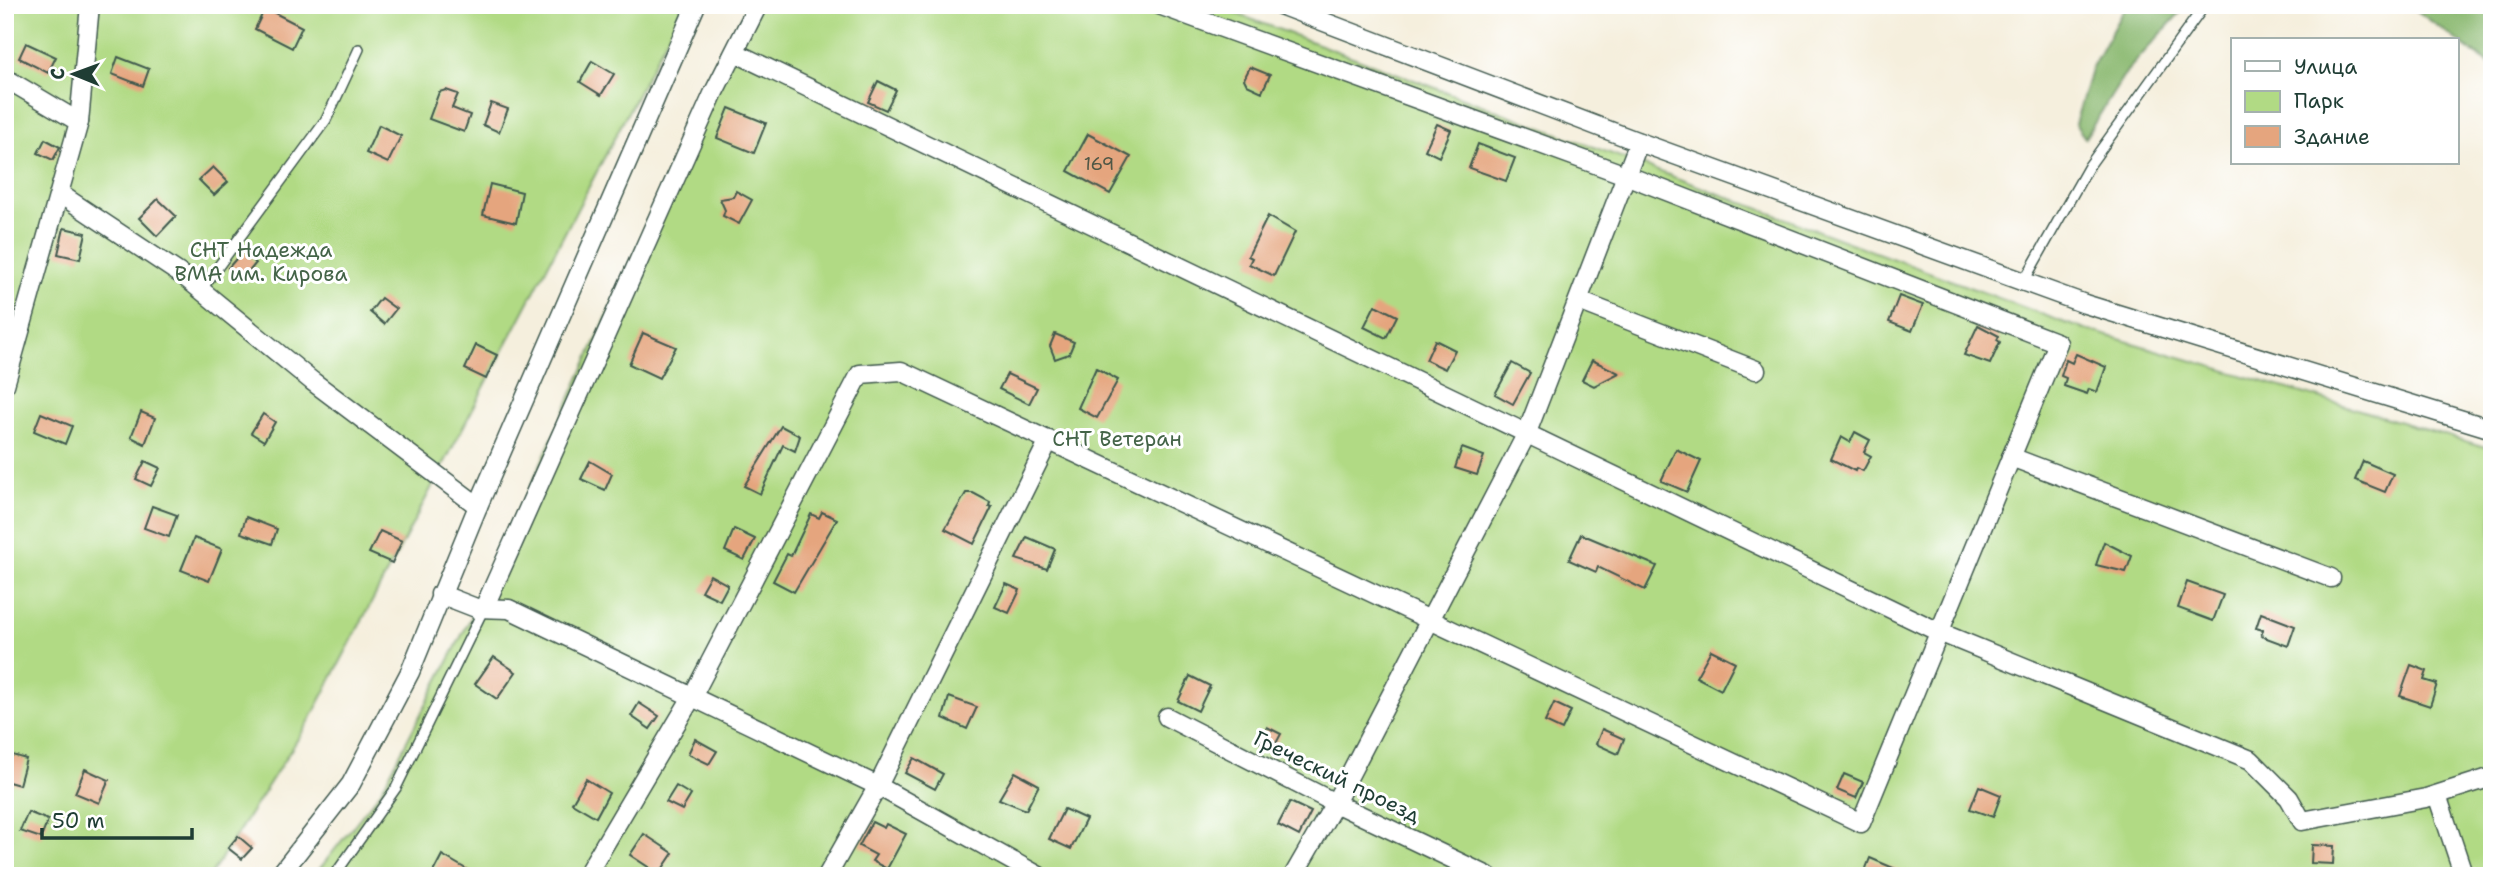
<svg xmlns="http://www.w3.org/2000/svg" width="2497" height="881" font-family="'Shantell Sans',sans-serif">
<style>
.green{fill:#b1da84;stroke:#688c5c;stroke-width:2}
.forest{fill:#8cba72;stroke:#567c53;stroke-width:2}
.building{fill:#e5a57e}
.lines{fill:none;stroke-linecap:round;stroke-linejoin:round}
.service-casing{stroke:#3f584d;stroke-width:12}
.minor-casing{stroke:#3f584d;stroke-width:21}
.service{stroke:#fff;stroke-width:9}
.minor{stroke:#fff;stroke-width:18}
.labels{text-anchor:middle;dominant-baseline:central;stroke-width:6;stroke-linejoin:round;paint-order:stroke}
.number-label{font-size:18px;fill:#505746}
.park-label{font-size:21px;fill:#446448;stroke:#fff}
.street-label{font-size:21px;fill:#1f3d34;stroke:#fff}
</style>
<rect width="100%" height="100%" fill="#fff"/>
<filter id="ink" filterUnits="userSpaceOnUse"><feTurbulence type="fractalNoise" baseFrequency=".0143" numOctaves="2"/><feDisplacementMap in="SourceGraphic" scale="14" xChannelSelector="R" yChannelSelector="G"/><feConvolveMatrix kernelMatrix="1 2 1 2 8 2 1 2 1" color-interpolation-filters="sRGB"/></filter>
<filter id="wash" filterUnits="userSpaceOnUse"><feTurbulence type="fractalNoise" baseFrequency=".00686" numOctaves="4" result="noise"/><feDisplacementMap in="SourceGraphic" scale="28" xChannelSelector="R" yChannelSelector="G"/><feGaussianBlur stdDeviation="1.57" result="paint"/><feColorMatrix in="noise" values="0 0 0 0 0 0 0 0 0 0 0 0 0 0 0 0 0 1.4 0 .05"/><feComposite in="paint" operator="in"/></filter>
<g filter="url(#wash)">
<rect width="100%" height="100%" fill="#f5efdd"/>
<!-- green -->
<g class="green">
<path d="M 5,5 L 684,5 L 310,720 L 210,876 L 5,876 Z"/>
<path d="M 747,5 L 1213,5 L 2068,324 L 2492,449 L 2492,876 L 314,876 L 381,791 L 476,608 Z"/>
</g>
<!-- forest -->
<g class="forest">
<path d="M 2126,5 L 2187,5 L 2127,71 L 2085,138 L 2075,124 L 2092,67 Z"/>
<path d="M 2409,5 L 2492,5 L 2492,66 Z"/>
</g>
<g id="blocks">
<!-- building -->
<g class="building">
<path d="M 265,8 L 302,27 L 292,48 L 255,29 Z"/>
<path d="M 26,43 L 56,57 L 48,73 L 19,58 Z"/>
<path d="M 118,57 L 149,69 L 143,86 L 112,74 Z"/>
<path d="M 592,61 L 614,74 L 601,95 L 580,82 Z"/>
<path d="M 1250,67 L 1270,75 L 1262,92 L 1247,85 L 1244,79 Z"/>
<path d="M 878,81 L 896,90 L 886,110 L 868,102 Z"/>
<path d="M 446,90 L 458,94 L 452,108 L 470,115 L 464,132 L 429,119 L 439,92 Z"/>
<path d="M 491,103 L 508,109 L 499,132 L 483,125 Z"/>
<path d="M 729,108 L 766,123 L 754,153 L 717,138 Z"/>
<path d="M 1437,124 L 1451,130 L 1439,157 L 1425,150 Z"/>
<path d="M 379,125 L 401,136 L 388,163 L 366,153 Z"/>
<path d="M 1088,134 L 1131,157 L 1110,194 L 1068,171 Z"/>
<path d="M 45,139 L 60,147 L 53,160 L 38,153 Z"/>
<path d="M 1478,144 L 1515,158 L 1506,181 L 1469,168 Z"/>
<path d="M 213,167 L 228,182 L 214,195 L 199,180 Z"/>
<path d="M 490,184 L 522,192 L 516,223 L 483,215 Z"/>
<path d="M 736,191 L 752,200 L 739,224 L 723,216 L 725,210 L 720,199 L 733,197 Z"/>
<path d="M 158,199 L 176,216 L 157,236 L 139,218 Z"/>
<path d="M 1268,216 L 1295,232 L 1274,276 L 1249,264 L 1252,258 L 1248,256 Z"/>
<path d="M 64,228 L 86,233 L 80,259 L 58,254 Z"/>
<path d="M 243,251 L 256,263 L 242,280 L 228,268 Z"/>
<path d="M 1899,296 L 1923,305 L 1912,331 L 1889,322 Z"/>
<path d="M 381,298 L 396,309 L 384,324 L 370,312 Z"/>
<path d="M 1375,305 L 1397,316 L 1386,338 L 1364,327 Z"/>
<path d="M 1978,325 L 1999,336 L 1997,340 L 2000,342 L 1990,364 L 1964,355 Z"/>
<path d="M 643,333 L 676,347 L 659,378 L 629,364 Z"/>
<path d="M 1055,334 L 1074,342 L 1069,354 L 1055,359 L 1050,346 Z"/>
<path d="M 1435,340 L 1455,350 L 1445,369 L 1426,360 Z"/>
<path d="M 476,345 L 497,355 L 486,379 L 465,369 Z"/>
<path d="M 2076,354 L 2106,367 L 2097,392 L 2089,389 L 2087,394 L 2064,386 L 2066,378 L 2061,376 L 2066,360 L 2072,363 Z"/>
<path d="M 1592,360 L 1619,373 L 1594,386 L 1582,380 Z"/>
<path d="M 1512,363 L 1530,373 L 1513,404 L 1495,394 Z"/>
<path d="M 1096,368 L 1118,380 L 1097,418 L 1078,408 Z"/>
<path d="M 1007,374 L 1037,388 L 1029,404 L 999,389 Z"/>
<path d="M 141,412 L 155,418 L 145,444 L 131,437 Z"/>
<path d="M 41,413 L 72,426 L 65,444 L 34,431 Z"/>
<path d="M 263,414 L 275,422 L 264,441 L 251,433 Z"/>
<path d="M 781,426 L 800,436 L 795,451 L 783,445 L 760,494 L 744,486 Z"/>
<path d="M 1855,432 L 1870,440 L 1864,452 L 1871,456 L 1863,471 L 1856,468 L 1855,471 L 1831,459 L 1841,437 L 1850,442 Z"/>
<path d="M 1462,448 L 1484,456 L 1477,475 L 1455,468 Z"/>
<path d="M 1676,449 L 1701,461 L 1687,492 L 1661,481 Z"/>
<path d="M 145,461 L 160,468 L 151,486 L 136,479 Z"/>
<path d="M 590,461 L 612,474 L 605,490 L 581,479 Z"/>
<path d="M 2363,461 L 2393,474 L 2385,492 L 2355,480 Z"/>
<path d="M 966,493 L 973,493 L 990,502 L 989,506 L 992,507 L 974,544 L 945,529 Z"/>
<path d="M 152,506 L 177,515 L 169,537 L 144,528 Z"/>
<path d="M 822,512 L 837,519 L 794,592 L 773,581 L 787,554 L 791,556 L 811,514 L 819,518 Z"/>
<path d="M 246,517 L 277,529 L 272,544 L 241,533 Z"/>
<path d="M 734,529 L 755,539 L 744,560 L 725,551 Z"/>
<path d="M 380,531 L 402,541 L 392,563 L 369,553 Z"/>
<path d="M 1581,534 L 1657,566 L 1645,590 L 1598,567 L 1596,572 L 1569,560 Z"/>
<path d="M 1027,537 L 1055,549 L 1047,569 L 1016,559 Z"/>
<path d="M 194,538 L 222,549 L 209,581 L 181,570 Z"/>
<path d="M 2104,542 L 2132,556 L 2126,572 L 2096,565 Z"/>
<path d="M 710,575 L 728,585 L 720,600 L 701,591 Z"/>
<path d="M 2187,582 L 2223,595 L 2213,621 L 2178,608 Z"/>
<path d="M 1006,584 L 1020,590 L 1009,613 L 995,607 Z"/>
<path d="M 2261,613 L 2295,626 L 2288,646 L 2261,636 L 2263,630 L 2256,628 Z"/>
<path d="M 1711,650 L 1735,662 L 1721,690 L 1696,677 Z"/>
<path d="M 494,657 L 516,672 L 497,699 L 475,684 Z"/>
<path d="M 2411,665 L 2427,671 L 2424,680 L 2437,684 L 2430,706 L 2400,696 Z"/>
<path d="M 1190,676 L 1210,686 L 1198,711 L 1178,701 Z"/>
<path d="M 949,697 L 977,707 L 967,729 L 943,718 Z"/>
<path d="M 639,703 L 659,716 L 650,729 L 631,716 Z"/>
<path d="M 1554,703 L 1571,711 L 1562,730 L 1545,722 Z"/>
<path d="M 1267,727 L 1281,734 L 1273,749 L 1259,742 Z"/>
<path d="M 1602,729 L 1624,739 L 1618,754 L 1596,744 Z"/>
<path d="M 695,739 L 717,751 L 709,764 L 688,754 Z"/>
<path d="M 9,754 L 26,759 L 19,785 L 5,781 Z"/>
<path d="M 914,758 L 943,774 L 935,789 L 905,773 Z"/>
<path d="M 85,769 L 109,780 L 99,803 L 75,793 Z"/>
<path d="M 1015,772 L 1039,785 L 1026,810 L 999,799 Z"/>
<path d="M 1844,774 L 1863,782 L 1856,798 L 1837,790 Z"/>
<path d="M 586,779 L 609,793 L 596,817 L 572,803 Z"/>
<path d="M 676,786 L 691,795 L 682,810 L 666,802 Z"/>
<path d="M 1979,786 L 2001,795 L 1993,817 L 1970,809 Z"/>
<path d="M 1290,802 L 1311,812 L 1299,836 L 1278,825 Z"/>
<path d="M 1064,809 L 1086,819 L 1071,849 L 1049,839 Z"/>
<path d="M 28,812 L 48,820 L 41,838 L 20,831 Z"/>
<path d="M 872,822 L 884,828 L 886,824 L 906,834 L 887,869 L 872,861 L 876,855 L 859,846 Z"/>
<path d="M 644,834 L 673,853 L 659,874 L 630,855 Z"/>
<path d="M 238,836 L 252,848 L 242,859 L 228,848 Z"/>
<path d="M 2312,845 L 2334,846 L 2333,864 L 2311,863 Z"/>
<path d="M 442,855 L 478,876 L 431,876 Z"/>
<path d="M 1870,858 L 1912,876 L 1863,876 Z"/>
</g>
</g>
</g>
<g filter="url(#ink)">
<use href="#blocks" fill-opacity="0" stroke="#3f584d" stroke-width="2"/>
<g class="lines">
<!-- service casing -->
<g class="service-casing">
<g id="service">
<path d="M 2024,281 L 2089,166 L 2205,5"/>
<path d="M 201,290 L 326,120 L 359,49"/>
<path d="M 334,876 L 396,788 L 484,608"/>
</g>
</g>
<!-- minor casing -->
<g class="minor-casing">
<g id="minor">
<path d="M 1280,5 L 1639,142 L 2085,304 L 2492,429"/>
<path d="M 736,53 L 1939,632 L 2251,760 L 2289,798 L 2302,821 L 2426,798 L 2492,777"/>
<path d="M 5,78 L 79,122 L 5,385"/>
<path d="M 79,122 L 90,5"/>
<path d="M 60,194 L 185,277 L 312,381 L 478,506"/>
<path d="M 1579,301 L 1756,370"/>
<path d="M 2011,457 L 2331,578"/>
<path d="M 440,594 L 476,608 L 509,609 L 878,786 L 1039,876"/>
<path d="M 484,608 L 713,94 L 758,5"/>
<path d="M 1167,717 L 1335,803 L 1488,876"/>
<path d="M 2437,795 L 2464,876"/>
<path d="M 279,876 L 351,784 L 410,672 L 478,506 L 696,5"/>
<path d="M 586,876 L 692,697 L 860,374 L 901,371 L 1861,823 L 2058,343 L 1628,176 L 1159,5"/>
<path d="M 827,876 L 878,786 L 1049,440"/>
<path d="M 1293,876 L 1335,803 L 1526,435 L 1639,142"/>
</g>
</g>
<!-- service -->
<use href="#service" class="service"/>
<!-- minor -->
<use href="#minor" class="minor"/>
</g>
</g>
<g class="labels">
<!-- number labels -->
<g class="number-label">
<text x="1099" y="164">169</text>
</g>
<!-- park labels -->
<g class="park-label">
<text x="261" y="250">СНТ Надежда<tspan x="261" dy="24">ВМА им. Кирова</tspan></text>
<text x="1117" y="439">СНТ Ветеран</text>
</g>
<!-- street labels -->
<g class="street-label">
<text transform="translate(1337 777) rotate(26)">Греческий проезд</text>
</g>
</g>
<!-- margin -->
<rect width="2497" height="881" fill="none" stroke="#fff" stroke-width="28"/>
<!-- legend -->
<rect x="2231" y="38" width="228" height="126" fill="#ffffff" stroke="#a5b1ae" stroke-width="2"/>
<rect x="2245" y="61" width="35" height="10" fill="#ffffff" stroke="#a5b1ae" stroke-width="2"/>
<text x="2294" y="74" font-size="21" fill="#1f3d34">Улица</text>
<rect x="2245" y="91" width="35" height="21" fill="#b1da84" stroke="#a5b1ae" stroke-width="2"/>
<text x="2294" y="108" font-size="21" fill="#1f3d34">Парк</text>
<rect x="2245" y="126" width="35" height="21" fill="#e5a57e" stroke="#a5b1ae" stroke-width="2"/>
<text x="2294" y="144" font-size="21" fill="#1f3d34">Здание</text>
<!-- north arrow -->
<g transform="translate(74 74) rotate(271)" stroke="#ffffff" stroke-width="5" paint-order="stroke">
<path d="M0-5L12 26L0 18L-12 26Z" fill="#1f3d34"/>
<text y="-10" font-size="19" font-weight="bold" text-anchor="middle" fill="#1f3d34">С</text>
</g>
<!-- scale -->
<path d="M42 828v10h150v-10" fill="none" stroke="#1f3d34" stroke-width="3.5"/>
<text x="52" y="828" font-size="21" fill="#1f3d34" stroke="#ffffff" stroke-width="5" paint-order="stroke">50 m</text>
</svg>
